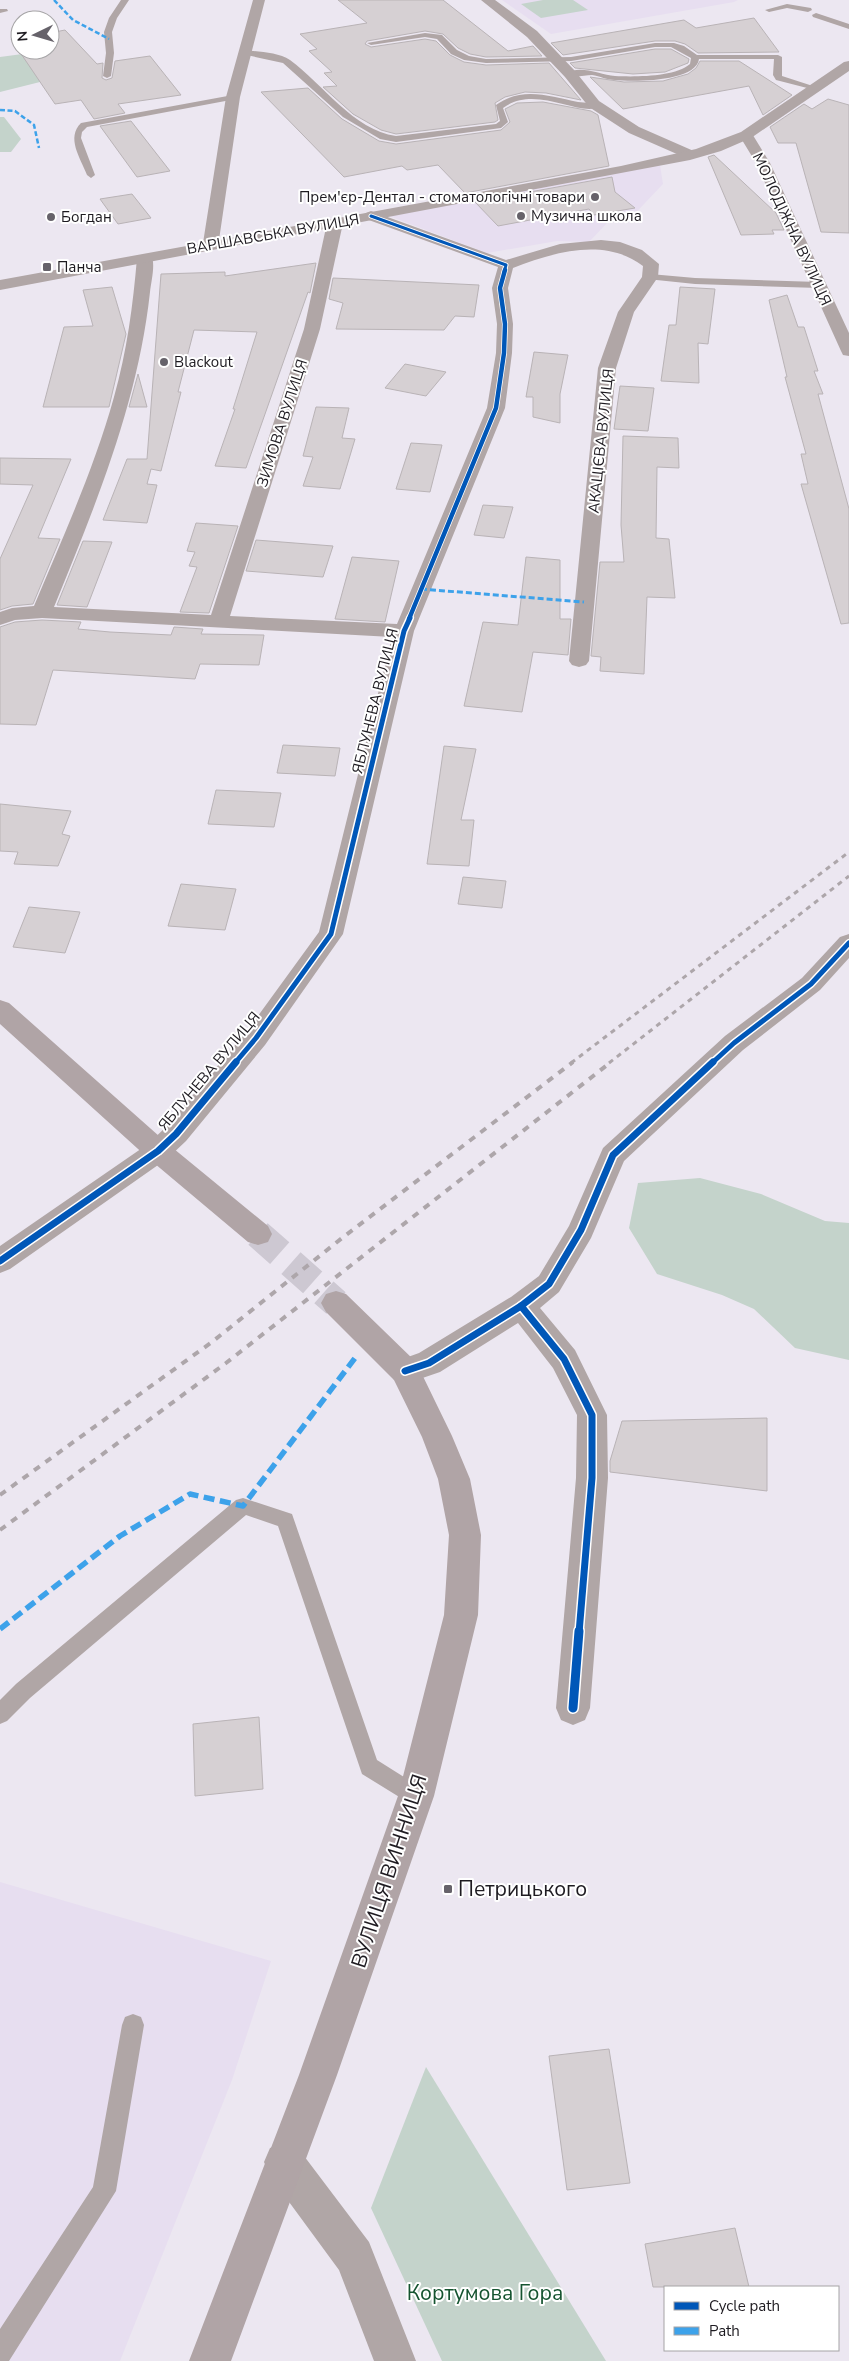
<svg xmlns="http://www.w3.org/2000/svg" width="849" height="2361" font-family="'Nunito Sans',sans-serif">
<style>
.built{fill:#e7def0}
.green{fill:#c4d3cb}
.building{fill:#d6d0d3;stroke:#b9b3b6}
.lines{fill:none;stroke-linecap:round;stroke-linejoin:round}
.secondary-tunnel{stroke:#cdc8d2;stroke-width:29;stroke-dasharray:29 15;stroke-linecap:butt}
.service{fill:#b0a6a6;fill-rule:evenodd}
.minor{fill:#b0a6a6;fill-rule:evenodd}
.tertiary{fill:#b0a6a6;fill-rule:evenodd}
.secondary{fill:#b0a4a6;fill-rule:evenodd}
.rail-far1{stroke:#ada6aa;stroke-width:3;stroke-dasharray:5 5;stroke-linecap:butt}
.rail{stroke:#ada6aa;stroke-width:4;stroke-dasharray:7 7;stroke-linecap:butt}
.quiet-far2{stroke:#3da2ea;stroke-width:2.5;stroke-dasharray:5 2.5;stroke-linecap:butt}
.quiet-far1{stroke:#3da2ea;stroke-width:3;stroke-dasharray:6 3;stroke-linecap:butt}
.quiet{stroke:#3da2ea;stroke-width:5.5;stroke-dasharray:11 5.5;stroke-linecap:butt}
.cycleway-far4-casing{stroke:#fff;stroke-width:5}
.cycleway-far3-casing{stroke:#fff;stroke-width:6}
.cycleway-far2-casing{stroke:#fff;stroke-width:8}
.cycleway-far1-casing{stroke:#fff;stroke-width:10}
.cycleway-casing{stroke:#fff;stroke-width:12}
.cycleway-far4{stroke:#0057b8;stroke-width:3}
.cycleway-far3{stroke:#0057b8;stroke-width:4.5}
.cycleway-far2{stroke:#0057b8;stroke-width:5}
.cycleway-far1{stroke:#0057b8;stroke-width:7}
.cycleway{stroke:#0057b8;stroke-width:9}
.poi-dot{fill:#66626a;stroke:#fff;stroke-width:2}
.labels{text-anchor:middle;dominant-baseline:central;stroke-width:4;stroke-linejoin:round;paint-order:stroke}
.far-poi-label{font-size:15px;fill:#1e1b21;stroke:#fff;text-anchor:start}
.far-street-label{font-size:15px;fill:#1e1b21;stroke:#fff}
.near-street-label{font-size:21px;fill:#1e1b21;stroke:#fff}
.near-poi-label{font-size:21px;fill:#1e1b21;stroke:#fff;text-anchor:start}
.near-park-label{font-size:21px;fill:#155430;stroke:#fff}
</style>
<rect width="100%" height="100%" fill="#ece7f1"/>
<!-- built -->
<g class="built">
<path d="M 502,0 L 738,0 L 734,2 L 551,34 Z"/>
<path d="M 660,165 L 663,184 L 626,223 L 608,222 L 589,242 L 557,241 L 487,253 L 389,216 Z"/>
<path d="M 0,1882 L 271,1961 L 232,2080 L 120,2361 L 0,2361 Z"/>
</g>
<!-- green -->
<g class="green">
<path d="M 543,0 L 573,0 L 588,10 L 541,18 L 521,4 Z"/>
<path d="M 52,50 L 48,80 L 0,92 L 0,57 Z"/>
<path d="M 0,117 L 4,117 L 21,139 L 11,152 L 0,152 Z"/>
<path d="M 700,1178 L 761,1194 L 825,1221 L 849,1223 L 849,1360 L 795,1348 L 754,1309 L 722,1295 L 657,1274 L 629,1228 L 638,1183 Z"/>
<path d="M 426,2067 L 606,2361 L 442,2361 L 371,2208 Z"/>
</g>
<!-- building -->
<g class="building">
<path d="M 338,0 L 443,0 L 508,51 L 533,46 L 542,56 L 486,57 L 470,54 L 458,48 L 443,34 L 425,31 L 367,41 L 365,44 L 371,47 L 425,39 L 436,41 L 450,55 L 464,62 L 486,65 L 549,63 L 581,100 L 546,93 L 525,92 L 505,97 L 495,103 L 498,120 L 495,122 L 396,134 L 381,130 L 353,114 L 323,87 L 337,86 L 324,73 L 332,72 L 309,51 L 317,49 L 300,34 L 367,23 Z"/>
<path d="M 754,18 L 779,52 L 698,53 L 685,44 L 675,41 L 655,41 L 563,55 L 551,43 L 684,20 L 696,28 Z"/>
<path d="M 65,30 L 97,64 L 103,63 L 102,78 L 106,80 L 112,78 L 115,61 L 150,56 L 181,95 L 118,104 L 125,113 L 94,119 L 81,100 L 55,104 L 11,39 L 20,38 L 20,50 L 50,50 L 50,33 Z"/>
<path d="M 655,49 L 671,49 L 689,59 L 688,63 L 665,72 L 633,74 L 575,68 L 570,63 Z"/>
<path d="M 700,61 L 739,61 L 792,95 L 763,115 L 749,86 L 623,109 L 590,77 L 624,82 L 663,81 L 688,74 L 696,68 Z"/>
<path d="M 308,88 L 342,119 L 379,141 L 396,144 L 501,130 L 510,122 L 505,109 L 517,103 L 543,102 L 591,111 L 598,115 L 609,166 L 465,193 L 438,165 L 407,170 L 402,166 L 344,177 L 261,92 Z"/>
<path d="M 828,99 L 849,105 L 849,233 L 821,232 L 796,143 L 778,143 L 770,127 L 804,104 L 812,109 Z"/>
<path d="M 131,121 L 170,171 L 137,177 L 100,126 Z"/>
<path d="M 714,155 L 776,213 L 784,230 L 772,230 L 774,234 L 741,235 L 708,157 Z"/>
<path d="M 612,177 L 615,192 L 635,208 L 594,215 L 589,209 L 498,226 L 475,202 Z"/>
<path d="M 132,194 L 151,218 L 118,224 L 100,199 Z"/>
<path d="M 316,263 L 310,293 L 308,292 L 246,468 L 215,466 L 235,409 L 233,409 L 257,332 L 194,330 L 178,392 L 181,392 L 161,471 L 151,469 L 147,484 L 157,485 L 147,523 L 103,520 L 127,459 L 147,459 L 161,274 L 225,272 L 225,276 Z"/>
<path d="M 333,278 L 479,285 L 474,317 L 455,316 L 444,330 L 336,329 L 343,303 L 329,299 Z"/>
<path d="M 112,287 L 126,334 L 109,407 L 43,407 L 64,327 L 93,326 L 83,290 Z"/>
<path d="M 680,287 L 715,289 L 708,344 L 698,343 L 699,383 L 661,381 L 669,325 L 676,325 Z"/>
<path d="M 787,295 L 798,327 L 804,327 L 818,371 L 814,371 L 823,394 L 818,394 L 849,509 L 849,623 L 841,624 L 801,484 L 808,484 L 801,454 L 806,454 L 785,377 L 787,377 L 769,300 Z"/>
<path d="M 534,352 L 568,355 L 560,394 L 560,423 L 533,417 L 533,397 L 526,397 Z"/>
<path d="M 405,364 L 446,372 L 426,396 L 385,388 Z"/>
<path d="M 138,374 L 147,407 L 129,407 Z"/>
<path d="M 620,386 L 654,388 L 648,431 L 614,429 Z"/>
<path d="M 316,407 L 349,408 L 342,438 L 355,439 L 340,489 L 303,486 L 313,457 L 303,456 Z"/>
<path d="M 623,436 L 678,438 L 679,468 L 657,467 L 656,538 L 669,539 L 675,598 L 647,597 L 644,674 L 600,671 L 601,657 L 591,656 L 600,562 L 624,562 L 621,525 Z"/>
<path d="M 411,443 L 442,445 L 430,492 L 396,489 Z"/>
<path d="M 0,458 L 71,459 L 38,538 L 60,539 L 33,604 L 12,606 L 0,610 L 0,559 L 33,485 L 0,484 Z"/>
<path d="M 483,505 L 513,507 L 504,538 L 474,535 Z"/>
<path d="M 196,523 L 238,526 L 209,613 L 180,612 L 197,567 L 189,566 L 195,552 L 187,551 Z"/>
<path d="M 256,540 L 333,546 L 323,577 L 246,571 Z"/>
<path d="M 83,541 L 112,542 L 87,607 L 57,605 Z"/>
<path d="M 352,557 L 399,561 L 385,622 L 335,619 Z"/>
<path d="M 526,557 L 560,560 L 560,619 L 571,619 L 568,655 L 533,652 L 522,712 L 464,706 L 483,622 L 518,625 Z"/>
<path d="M 42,620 L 81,622 L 78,629 L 110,632 L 171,635 L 174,627 L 203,629 L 201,634 L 264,635 L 259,665 L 200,664 L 195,679 L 53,670 L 36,725 L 0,724 L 0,627 L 15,622 Z"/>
<path d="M 283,745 L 340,748 L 335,776 L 277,773 Z"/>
<path d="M 444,746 L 476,749 L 461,820 L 474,820 L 469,866 L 427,864 Z"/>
<path d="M 216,790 L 281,793 L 274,827 L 208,824 Z"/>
<path d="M 0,804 L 71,811 L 62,834 L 70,836 L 58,866 L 14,864 L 18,852 L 0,851 Z"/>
<path d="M 463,877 L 506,881 L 502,908 L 458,904 Z"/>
<path d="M 181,884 L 236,889 L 225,930 L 168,926 Z"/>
<path d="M 29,907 L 80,912 L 65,953 L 13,947 Z"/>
<path d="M 767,1418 L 767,1491 L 610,1472 L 610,1461 L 622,1421 Z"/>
<path d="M 259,1717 L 263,1789 L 195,1796 L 193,1724 Z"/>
<path d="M 609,2049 L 630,2183 L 567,2190 L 549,2056 Z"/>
<path d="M 735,2228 L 749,2287 L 653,2287 L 645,2244 Z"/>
</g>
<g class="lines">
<!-- secondary-tunnel -->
<path class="secondary-tunnel" d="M 258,1234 L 336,1303"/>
<!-- service -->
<g class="service">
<path d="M 121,0 L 129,0 L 117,18 L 112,32 L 114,53 L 111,76 L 107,78 L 103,76 L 106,53 L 104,32 L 109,18 Z"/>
<path d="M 787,4 L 811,8 L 812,10 L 808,12 L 787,8 L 769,12 L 765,10 Z"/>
<path d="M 0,9 L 7,9 L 8,11 L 0,13 Z"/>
<path d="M 816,13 L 849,24 L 849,29 L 813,17 L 812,15 Z"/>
<path d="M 425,33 L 442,35 L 457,50 L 469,56 L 486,59 L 571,57 L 655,43 L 674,43 L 684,46 L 697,55 L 778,55 L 782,57 L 782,76 L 819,88 L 815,90 L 776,80 L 773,75 L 774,59 L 699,59 C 696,82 633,82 615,80 C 607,80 600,76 592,75 C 584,75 573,79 566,74 C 579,64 600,75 615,76 C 635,77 675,77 690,64 L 691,58 L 671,47 L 655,47 L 571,61 L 486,63 L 464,60 L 451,54 L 437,39 L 425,37 L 371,45 L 367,43 Z"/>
<path d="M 245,50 C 259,52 278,52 290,60 C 323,84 353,130 396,136 L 496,124 L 500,121 L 496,105 C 522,86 549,96 578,102 C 585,103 595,102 600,106 C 582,119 536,83 503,108 L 508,122 L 501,128 L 396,142 L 380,139 L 343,117 L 283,63 L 242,54 L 242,50 Z"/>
<path d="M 233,95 L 236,95 L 236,99 L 87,127 L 82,132 L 81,138 L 95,175 L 91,178 L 87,175 C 80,157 66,138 81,123 Z"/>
<path d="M 650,274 L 695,278 L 819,282 L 824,285 L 819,288 L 695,284 L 647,279 L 645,277 Z"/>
<path d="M 243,1498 L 292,1514 L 377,1760 L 423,1789 L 426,1796 L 423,1803 L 416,1806 L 409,1803 L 362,1774 L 278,1526 L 246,1515 L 30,1698 L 7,1721 L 0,1724 L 0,1700 L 16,1684 L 236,1500 Z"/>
<path d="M 133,2014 L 141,2017 L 144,2025 L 116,2191 L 9,2361 L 0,2361 L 0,2329 L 93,2187 L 122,2025 L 125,2017 Z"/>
</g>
<!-- minor -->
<g class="minor">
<path d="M 481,0 L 495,0 L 537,31 L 575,71 L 599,101 L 639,127 L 696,152 L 698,155 L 696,158 L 686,158 L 629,133 L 589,107 L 565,77 L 527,37 Z"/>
<path d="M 746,131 L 751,132 L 770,163 L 849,333 L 849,356 L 843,355 L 841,351 L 756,163 L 739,135 Z"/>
<path d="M 371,211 L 506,260 L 560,244 L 601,240 L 620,242 L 642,250 L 659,264 L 658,277 L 634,312 L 616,368 L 589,661 L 586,665 L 579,667 L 572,665 L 569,661 L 598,368 L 618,312 L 642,277 L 643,266 C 605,237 554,252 513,268 L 508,288 L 513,324 L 512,353 L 505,408 L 414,631 L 343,934 L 265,1045 L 186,1141 L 168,1158 L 10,1269 L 0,1273 L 0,1246 L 148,1144 L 166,1127 L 247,1031 L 319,932 L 392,637 L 42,618 L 15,620 L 0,625 L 0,612 L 12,608 L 34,606 C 63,537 94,469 114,397 C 127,351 133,305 137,258 L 139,255 L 151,255 C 156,263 151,282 150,292 C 138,403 96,504 54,607 L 211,615 L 304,329 L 327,223 L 335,218 L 343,223 L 320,329 L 230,616 L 397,624 L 487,408 L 496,353 L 497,324 L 492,288 L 498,267 L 366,219 L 363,216 L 366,213 Z"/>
<path d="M 849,934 L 849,958 L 820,990 L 743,1050 L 624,1161 L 591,1238 L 559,1292 L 540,1308 L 575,1350 L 607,1415 L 608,1478 L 590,1708 L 585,1720 L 573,1725 L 561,1720 L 556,1708 L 576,1478 L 577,1415 L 553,1368 L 518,1323 L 440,1372 L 405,1384 L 394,1380 L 390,1371 L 394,1362 L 419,1353 L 511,1297 L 539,1276 L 569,1226 L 603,1148 L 725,1036 L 802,978 L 840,937 Z"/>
<path d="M 284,2142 L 298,2148 L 369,2242 L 416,2361 L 374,2361 L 339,2270 L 270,2176 L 264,2162 L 270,2148 Z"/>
</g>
<!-- tertiary -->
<path class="tertiary" d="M 253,0 L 265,0 L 240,97 L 219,240 L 621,166 L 696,149 L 741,132 L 844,62 L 849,61 L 849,71 L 751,138 L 721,151 L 690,160 L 0,290 L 0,280 L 203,243 L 226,97 Z"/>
<!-- secondary -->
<g class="secondary">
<path d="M 0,1000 L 9,1003 L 168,1144 L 268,1226 L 272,1234 L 268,1242 L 258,1245 L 248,1242 L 148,1158 L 0,1024 Z"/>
<path d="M 336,1291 L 346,1294 L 416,1362 L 452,1436 L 470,1479 L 481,1535 L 478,1615 L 434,1796 L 337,2075 L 231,2361 L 189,2361 L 299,2075 L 398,1796 L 444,1615 L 449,1535 L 438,1479 L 422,1437 L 394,1380 L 326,1312 L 321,1303 L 326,1294 Z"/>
</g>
<!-- rail-far1 -->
<g class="rail-far1">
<path d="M 571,1063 L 849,852"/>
<path d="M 609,1063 L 849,876"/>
</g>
<!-- rail -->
<g class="rail">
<path d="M 0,1495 L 212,1342 L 342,1238 L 573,1062"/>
<path d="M 0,1530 L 226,1363 L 611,1062"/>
</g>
<!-- quiet-far2 -->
<g class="quiet-far2">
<path d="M 54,0 L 73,20 L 109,39"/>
<path d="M 0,110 L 15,111 L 34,125 L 39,148"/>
</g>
<!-- quiet-far1 -->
<path class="quiet-far1" d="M 421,589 L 584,602"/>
<!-- quiet -->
<path class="quiet" d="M 0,1629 L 120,1536 L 190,1494 L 243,1506 L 355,1358"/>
<!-- cycleway-far4 casing -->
<g class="cycleway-far4-casing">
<path id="cycleway-far4" d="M 371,216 L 506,265 L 504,272"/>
</g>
<!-- cycleway-far3 casing -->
<g class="cycleway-far3-casing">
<path id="cycleway-far3" d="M 409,619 L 496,408 L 504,353 L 505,324 L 500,288 L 505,270"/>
</g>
<!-- cycleway-far2 casing -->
<g class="cycleway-far2-casing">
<g id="cycleway-far2">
<path d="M 235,1063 L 256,1038 L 331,934 L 404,631 L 410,618"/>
<path d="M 712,1063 L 734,1043 L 811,984 L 849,943"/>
</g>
</g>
<!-- cycleway-far1 casing -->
<g class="cycleway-far1-casing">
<g id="cycleway-far1">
<path d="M 0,1261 L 158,1151 L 176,1134 L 236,1062"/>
<path d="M 521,1306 L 564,1359 L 592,1415 L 592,1478 L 579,1633"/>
<path d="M 405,1371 L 429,1363 L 521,1306 L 549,1284 L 581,1230 L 613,1155 L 713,1062"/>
</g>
</g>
<!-- cycleway casing -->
<g class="cycleway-casing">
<path id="cycleway" d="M 573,1708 L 579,1631"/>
</g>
<!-- cycleway-far4 -->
<use href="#cycleway-far4" class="cycleway-far4"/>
<!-- cycleway-far3 -->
<use href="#cycleway-far3" class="cycleway-far3"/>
<!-- cycleway-far2 -->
<use href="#cycleway-far2" class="cycleway-far2"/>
<!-- cycleway-far1 -->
<use href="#cycleway-far1" class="cycleway-far1"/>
<!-- cycleway -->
<use href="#cycleway" class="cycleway"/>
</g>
<!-- markers -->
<g class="poi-dot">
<circle cx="595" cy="197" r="5"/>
<circle cx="521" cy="216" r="5"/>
<circle cx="51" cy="217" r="5"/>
<rect x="42" y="262" width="10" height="10" rx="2.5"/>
<circle cx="164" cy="362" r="5"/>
<rect x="443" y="1884" width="10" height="10" rx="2.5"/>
</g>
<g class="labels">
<!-- far-poi labels -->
<g class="far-poi-label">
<text x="585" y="197" text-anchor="end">Прем'єр-Дентал - стоматологічні товари</text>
<text x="531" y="216">Музична школа</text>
<text x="61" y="217">Богдан</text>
<text x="57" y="267">Панча</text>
<text x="174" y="362">Blackout</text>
</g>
<!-- far-street labels -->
<g class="far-street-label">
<text transform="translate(792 229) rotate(65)">МОЛОДІЖНА ВУЛИЦЯ</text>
<text transform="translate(273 234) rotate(-10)">ВАРШАВСЬКА ВУЛИЦЯ</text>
<text transform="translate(282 423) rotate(-72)">ЗИМОВА ВУЛИЦЯ</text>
<text transform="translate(601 441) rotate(-84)">АКАЦІЄВА ВУЛИЦЯ</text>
<text transform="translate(375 701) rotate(-76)">ЯБЛУНЕВА ВУЛИЦЯ</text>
<text transform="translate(209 1071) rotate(-50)">ЯБЛУНЕВА ВУЛИЦЯ</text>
</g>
<!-- near-street labels -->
<g class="near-street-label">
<text transform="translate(389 1871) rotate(-72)">ВУЛИЦЯ ВИННИЦЯ</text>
</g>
<!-- near-poi labels -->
<g class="near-poi-label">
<text x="458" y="1889">Петрицького</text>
</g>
<!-- near-park labels -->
<g class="near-park-label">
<text x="485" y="2293">Кортумова Гора</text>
</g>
</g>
<!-- legend -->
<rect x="664" y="2286" width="175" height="65" fill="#ffffff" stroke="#a5a4a6"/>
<rect x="674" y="2302" width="25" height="8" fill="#0057b8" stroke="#a5a4a6"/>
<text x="709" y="2311" font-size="15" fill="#1e1b21">Cycle path</text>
<rect x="674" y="2327" width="25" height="8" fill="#3da2ea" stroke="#a5a4a6"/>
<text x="709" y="2336" font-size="15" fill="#1e1b21">Path</text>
<!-- north arrow -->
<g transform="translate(35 35) rotate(265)"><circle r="24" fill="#ffffff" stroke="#a5a4a6"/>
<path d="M0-4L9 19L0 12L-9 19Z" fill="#66626a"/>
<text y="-8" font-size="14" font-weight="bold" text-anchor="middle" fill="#1e1b21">N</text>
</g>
</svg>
